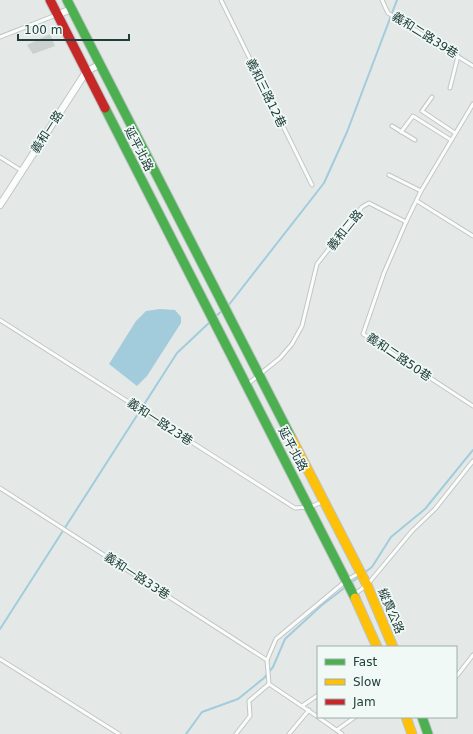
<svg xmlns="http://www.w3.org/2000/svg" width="473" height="734" font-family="'DejaVu Sans','Noto Sans TC',sans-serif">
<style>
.water{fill:#a2ccdb}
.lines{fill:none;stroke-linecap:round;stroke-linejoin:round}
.stream{stroke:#a2ccdb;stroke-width:2}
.building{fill:#cbd0cf}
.lane-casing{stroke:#c1c6c5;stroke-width:5}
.street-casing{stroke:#c1c6c5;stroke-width:8}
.fast-casing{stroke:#bcc5c4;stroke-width:11}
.slow-casing{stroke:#bcc5c4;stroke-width:11}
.jam-casing{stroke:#bcc5c4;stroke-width:11}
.lane{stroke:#fbfcfc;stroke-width:3}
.street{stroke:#fbfcfc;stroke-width:6}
.fast{stroke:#4caf50;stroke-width:9}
.slow{stroke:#ffc107;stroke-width:9}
.jam{stroke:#c62828;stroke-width:9}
.labels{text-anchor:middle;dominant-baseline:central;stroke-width:3.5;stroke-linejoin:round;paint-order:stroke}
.street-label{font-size:12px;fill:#203e3a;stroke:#f1f9f6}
</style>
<rect width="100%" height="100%" fill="#e4e9e8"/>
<!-- water -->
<path class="water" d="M 160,309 L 175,310 L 181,317 L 181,323 L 147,376 L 137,386 L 109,364 L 136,321 L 146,311 Z"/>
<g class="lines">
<!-- stream -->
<g class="stream">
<path d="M 228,306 L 324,183 L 347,132 L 397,0"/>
<path d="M 216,316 L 223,310"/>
<path d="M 364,573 L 372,567 L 391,537 L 425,509 L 473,450"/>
<path d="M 352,582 L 359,577"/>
<path d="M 0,629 L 177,353 L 211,321"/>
<path d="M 186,734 L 202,712 L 238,699 L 264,678 L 273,667 L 285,639 L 322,605 L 347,586"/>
</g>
</g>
<!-- building -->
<path class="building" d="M 50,34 L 55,46 L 33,54 L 27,45 Z"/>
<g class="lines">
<!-- lane casing -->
<g class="lane-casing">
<g id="lane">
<path d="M 221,0 L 312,185"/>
<path d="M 382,0 L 388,13 L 473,66"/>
<path d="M 0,37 L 56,15"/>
<path d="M 450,88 L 458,56"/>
<path d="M 432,97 L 422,111 L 455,133"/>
<path d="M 392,126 L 415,140"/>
<path d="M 401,132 L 413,116 L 451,140"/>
<path d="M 0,157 L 22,171"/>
<path d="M 389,175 L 421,191"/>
<path d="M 417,201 L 473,236"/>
<path d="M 406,222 L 384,273 L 363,334 L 473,406"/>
<path d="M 0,320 L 295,508 L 310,507 L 322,502"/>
<path d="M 249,383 L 280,358 L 292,344 L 302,326 L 317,264 L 362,207 L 369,203 L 406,222 L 421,191 L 473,104"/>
<path d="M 0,488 L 267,660 L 269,684 L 318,717"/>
<path d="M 355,594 L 367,585 L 412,531 L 435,509 L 473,461"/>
<path d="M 0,659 L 119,734"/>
<path d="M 267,660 L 276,639 L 347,580 L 359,573"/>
<path d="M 456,677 L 473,655"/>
<path d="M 302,706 L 318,695"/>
<path d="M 318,717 L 342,734"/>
<path d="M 337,730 L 355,717"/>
<path d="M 236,734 L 250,716 L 249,701 L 269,684"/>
<path d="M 289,734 L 309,710"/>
</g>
</g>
<!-- street casing -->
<g class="street-casing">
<g id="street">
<path d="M 57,15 L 71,9"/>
<path d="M 0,205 L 86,72 L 100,64"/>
</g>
</g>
<!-- fast casing -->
<g class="fast-casing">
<g id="fast">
<path d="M 67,0 L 292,439"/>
<path d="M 105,108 L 355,598"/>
<path d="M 422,717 L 428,734"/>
</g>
</g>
<!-- slow casing -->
<g class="slow-casing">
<g id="slow">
<path d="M 292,439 L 367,585 L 393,647"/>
<path d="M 355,598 L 377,647"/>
<path d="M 406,717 L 412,734"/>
</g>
</g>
<!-- jam casing -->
<g class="jam-casing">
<path id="jam" d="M 50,0 L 105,108"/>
</g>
<!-- lane -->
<use href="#lane" class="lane"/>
<!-- street -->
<use href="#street" class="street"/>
<!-- fast -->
<use href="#fast" class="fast"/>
<!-- slow -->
<use href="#slow" class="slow"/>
<!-- jam -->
<use href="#jam" class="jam"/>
</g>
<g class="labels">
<!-- street labels -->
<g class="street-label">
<text transform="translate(425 35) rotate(32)">義和二路39巷</text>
<text transform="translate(266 93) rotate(64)">義和三路12巷</text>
<text transform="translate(47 132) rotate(-57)">義和一路</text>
<text transform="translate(139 149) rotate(63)">延平北路</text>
<text transform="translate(345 230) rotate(-51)">義和二路</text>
<text transform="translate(399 357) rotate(34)">義和二路50巷</text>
<text transform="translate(160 422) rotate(33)">義和一路23巷</text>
<text transform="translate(293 449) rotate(62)">延平北路</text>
<text transform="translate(137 576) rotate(33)">義和一路33巷</text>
<text transform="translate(391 611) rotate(67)">縱貫公路</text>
</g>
</g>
<!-- legend -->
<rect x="317" y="646" width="140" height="72" fill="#f1f9f6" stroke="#9daeab"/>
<rect x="325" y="659" width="20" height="6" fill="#4caf50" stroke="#9daeab"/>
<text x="353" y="666" font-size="12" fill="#203e3a">Fast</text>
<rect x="325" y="679" width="20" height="6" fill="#ffc107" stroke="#9daeab"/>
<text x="353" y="686" font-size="12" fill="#203e3a">Slow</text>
<rect x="325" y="699" width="20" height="6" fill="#c62828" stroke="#9daeab"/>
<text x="353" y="706" font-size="12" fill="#203e3a">Jam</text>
<!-- scale -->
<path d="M18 34v6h111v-6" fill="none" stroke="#203e3a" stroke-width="2"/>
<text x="24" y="34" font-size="12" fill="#203e3a" stroke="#f1f9f6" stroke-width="3" paint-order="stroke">100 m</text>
</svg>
